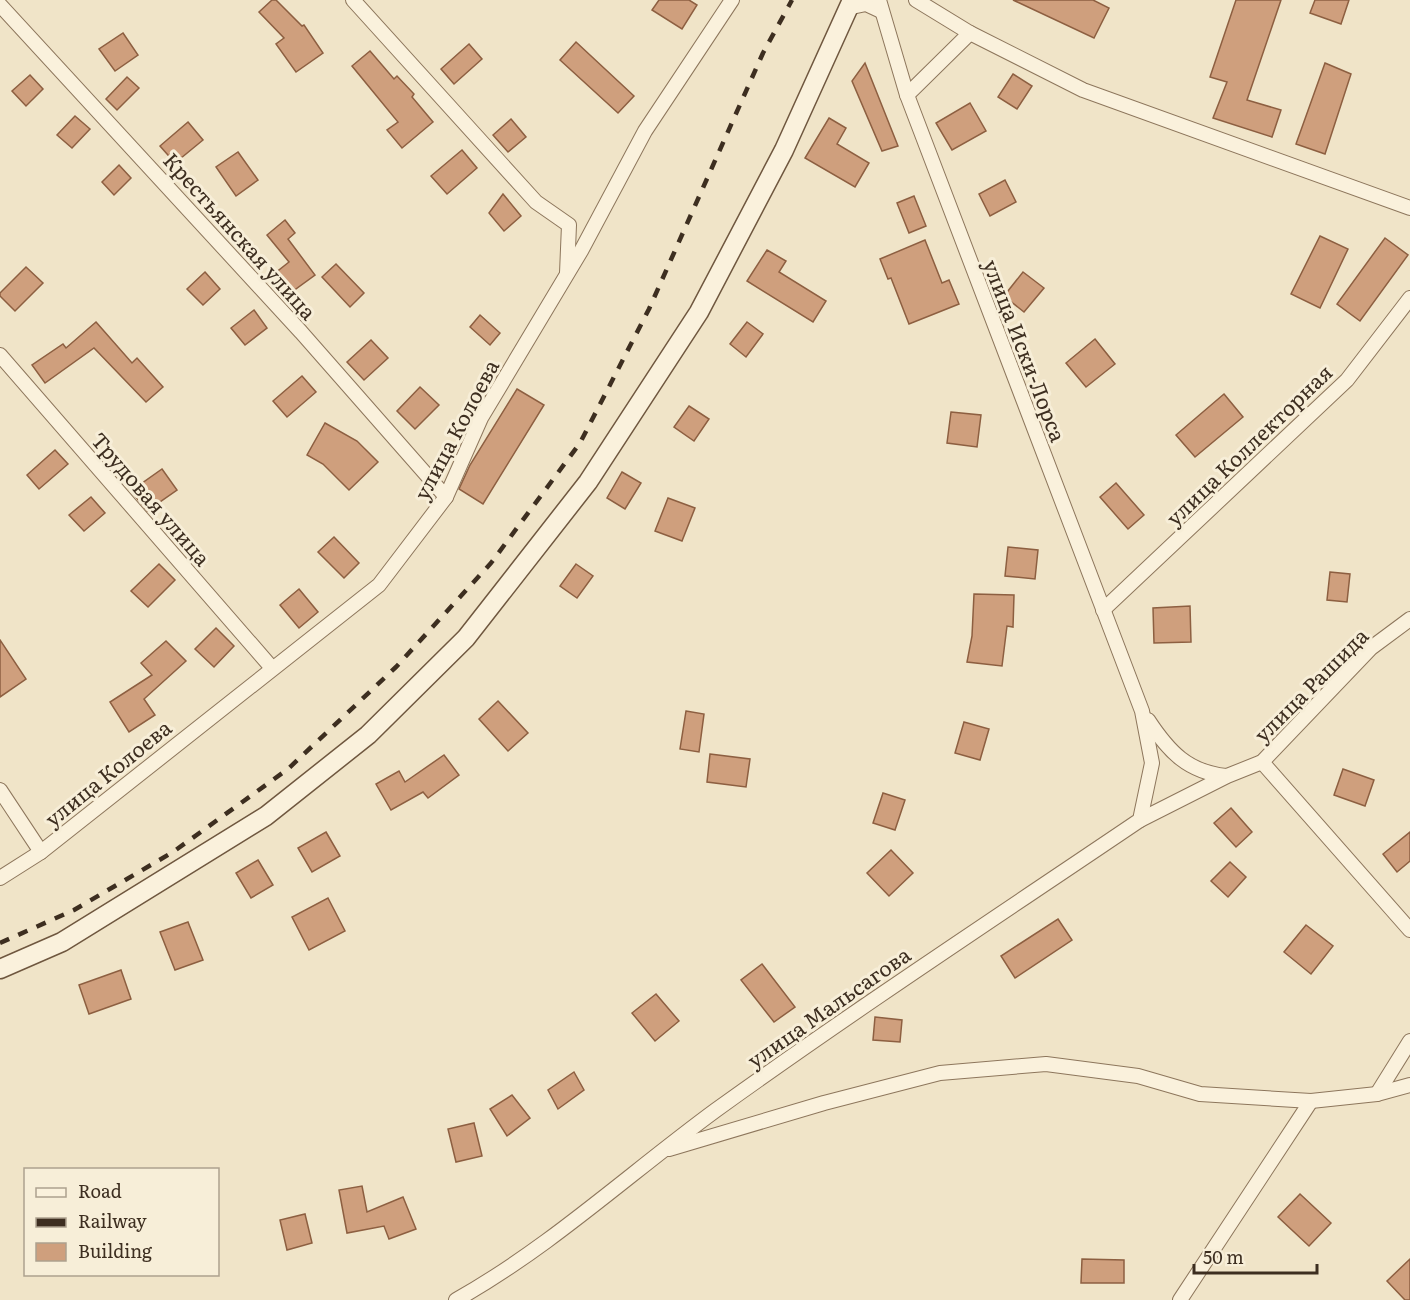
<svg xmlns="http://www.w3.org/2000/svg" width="1410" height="1300" font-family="Literata,serif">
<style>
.building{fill:#cf9f7d;stroke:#8d5f41;stroke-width:1.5}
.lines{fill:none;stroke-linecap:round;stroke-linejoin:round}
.street-casing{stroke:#8d765c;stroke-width:16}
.secondary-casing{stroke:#6f573f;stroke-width:21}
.street{stroke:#faf1dc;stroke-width:14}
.secondary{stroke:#faf1dc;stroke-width:18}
.rail{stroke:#3d2e20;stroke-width:4.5;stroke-dasharray:10 10;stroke-linecap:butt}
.labels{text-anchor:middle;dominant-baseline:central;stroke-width:6;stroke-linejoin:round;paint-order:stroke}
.street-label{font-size:21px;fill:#3d2e20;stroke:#f7eed8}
</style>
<rect width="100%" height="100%" fill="#f0e4c8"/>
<!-- building -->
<g class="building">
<path d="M 272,0 L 276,0 L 302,26 L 304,25 L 323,53 L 296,72 L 276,44 L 284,38 L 259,12 Z"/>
<path d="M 659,0 L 689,0 L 697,5 L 682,29 L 652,10 Z"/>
<path d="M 1013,0 L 1093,0 L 1109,8 L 1094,38 Z"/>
<path d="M 1236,0 L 1281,0 L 1247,100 L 1281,110 L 1272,137 L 1213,118 L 1227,82 L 1210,77 Z"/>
<path d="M 1315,0 L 1349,0 L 1341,24 L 1310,13 Z"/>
<path d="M 123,33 L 138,55 L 115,71 L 99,49 Z"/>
<path d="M 576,42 L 634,96 L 618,113 L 560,60 Z"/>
<path d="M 469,44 L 482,59 L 454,84 L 441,69 Z"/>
<path d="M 370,51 L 394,79 L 397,76 L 414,94 L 412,97 L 433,122 L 402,148 L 387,130 L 398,122 L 352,66 Z"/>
<path d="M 865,63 L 898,146 L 882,151 L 852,81 Z"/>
<path d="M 1325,63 L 1351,74 L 1325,154 L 1296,144 Z"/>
<path d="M 1013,74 L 1032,86 L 1017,109 L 998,97 Z"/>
<path d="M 30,75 L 43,89 L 26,106 L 12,91 Z"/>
<path d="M 127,77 L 139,88 L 117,110 L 106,99 Z"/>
<path d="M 970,103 L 986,131 L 952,150 L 936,123 Z"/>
<path d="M 75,116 L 90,129 L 72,148 L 57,135 Z"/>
<path d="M 829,118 L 846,128 L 837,144 L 869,163 L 855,187 L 805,158 Z"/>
<path d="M 511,119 L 526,137 L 508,152 L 493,135 Z"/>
<path d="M 188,122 L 203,140 L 175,163 L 160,146 Z"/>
<path d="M 462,150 L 477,168 L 447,194 L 431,176 Z"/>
<path d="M 238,152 L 258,180 L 236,196 L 216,167 Z"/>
<path d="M 119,165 L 131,178 L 114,195 L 102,182 Z"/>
<path d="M 1005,180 L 1016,202 L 990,216 L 979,194 Z"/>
<path d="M 503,194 L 521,216 L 504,231 L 489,213 Z"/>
<path d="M 914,196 L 926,226 L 909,233 L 897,203 Z"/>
<path d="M 285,220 L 295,233 L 288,239 L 315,275 L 289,294 L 274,274 L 289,262 L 267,235 Z"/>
<path d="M 1320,236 L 1348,249 L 1320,308 L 1291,294 Z"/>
<path d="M 1385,238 L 1408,255 L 1360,321 L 1337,304 Z"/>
<path d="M 925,240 L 942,283 L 949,280 L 959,304 L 909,324 L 891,278 L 888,279 L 880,259 Z"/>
<path d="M 767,250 L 786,261 L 779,272 L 826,301 L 813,322 L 747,281 Z"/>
<path d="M 336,264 L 364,293 L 350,307 L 322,277 Z"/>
<path d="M 26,267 L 43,283 L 15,311 L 0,296 L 0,293 Z"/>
<path d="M 205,272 L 220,289 L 203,305 L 187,289 Z"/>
<path d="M 1023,272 L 1044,288 L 1024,312 L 1004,296 Z"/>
<path d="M 254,310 L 267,328 L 245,345 L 231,328 Z"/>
<path d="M 480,315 L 500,333 L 490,345 L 470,327 Z"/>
<path d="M 96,322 L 132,363 L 137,358 L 163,387 L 146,402 L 94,348 L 45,383 L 32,365 L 63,344 L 66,348 Z"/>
<path d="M 747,322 L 763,334 L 746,357 L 730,344 Z"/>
<path d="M 1095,339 L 1115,364 L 1086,387 L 1066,363 Z"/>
<path d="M 371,340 L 388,358 L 364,380 L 347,362 Z"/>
<path d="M 302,376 L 316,392 L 287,417 L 273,401 Z"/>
<path d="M 420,387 L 439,405 L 415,429 L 397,411 Z"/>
<path d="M 517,389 L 544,405 L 483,504 L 459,489 L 470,465 Z"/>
<path d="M 1224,394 L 1243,417 L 1195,457 L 1176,435 Z"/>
<path d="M 689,406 L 709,419 L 694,441 L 674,427 Z"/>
<path d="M 951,412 L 981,415 L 977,447 L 947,443 Z"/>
<path d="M 325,423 L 357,441 L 378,462 L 349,490 L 323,464 L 307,455 Z"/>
<path d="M 55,450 L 68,464 L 39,489 L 27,475 Z"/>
<path d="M 162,469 L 177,490 L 147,511 L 131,491 Z"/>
<path d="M 622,472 L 641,483 L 625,509 L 607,498 Z"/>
<path d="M 1116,483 L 1144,515 L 1128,529 L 1100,497 Z"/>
<path d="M 91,497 L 105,513 L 84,531 L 69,515 Z"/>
<path d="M 668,498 L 695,508 L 682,541 L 655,531 Z"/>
<path d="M 334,537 L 359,563 L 344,578 L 318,552 Z"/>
<path d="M 1008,547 L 1038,550 L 1035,579 L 1005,576 Z"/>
<path d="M 159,564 L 175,580 L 148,607 L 131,591 Z"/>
<path d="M 576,564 L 593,576 L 577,598 L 560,586 Z"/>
<path d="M 1330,572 L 1350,574 L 1347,602 L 1327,600 Z"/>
<path d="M 299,589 L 318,612 L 299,628 L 280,605 Z"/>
<path d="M 974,594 L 1014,595 L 1013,627 L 1007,626 L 1002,666 L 967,662 L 972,636 Z"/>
<path d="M 1190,606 L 1191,642 L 1154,643 L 1153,608 Z"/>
<path d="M 216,628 L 234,646 L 214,667 L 195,649 Z"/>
<path d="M 0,640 L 26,679 L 0,697 Z"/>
<path d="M 166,641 L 186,661 L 144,699 L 155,715 L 129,732 L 110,702 L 152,675 L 141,663 Z"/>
<path d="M 498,701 L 528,733 L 508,751 L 479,719 Z"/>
<path d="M 686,711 L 704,714 L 699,752 L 680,749 Z"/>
<path d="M 964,722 L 989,729 L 980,760 L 955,753 Z"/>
<path d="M 710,754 L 750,759 L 746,787 L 707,782 Z"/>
<path d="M 444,755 L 459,775 L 428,798 L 423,792 L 391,810 L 376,784 L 399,771 L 405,782 Z"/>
<path d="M 1343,769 L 1374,780 L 1365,806 L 1334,795 Z"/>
<path d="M 883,793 L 905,800 L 895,830 L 873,823 Z"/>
<path d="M 1231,808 L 1252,832 L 1236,847 L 1214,823 Z"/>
<path d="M 326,832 L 340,856 L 312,872 L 298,848 Z"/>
<path d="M 1410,832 L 1410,861 L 1397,872 L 1383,854 Z"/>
<path d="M 891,850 L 913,873 L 889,896 L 867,873 Z"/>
<path d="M 258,860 L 273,885 L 251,898 L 236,873 Z"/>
<path d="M 1230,862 L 1246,877 L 1228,897 L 1211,881 Z"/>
<path d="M 328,898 L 345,931 L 309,950 L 292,917 Z"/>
<path d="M 1058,919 L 1072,940 L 1015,978 L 1001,956 Z"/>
<path d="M 188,922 L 203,960 L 175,970 L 160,932 Z"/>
<path d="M 1306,925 L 1333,946 L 1311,974 L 1284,952 Z"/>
<path d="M 762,964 L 795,1007 L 774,1022 L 741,980 Z"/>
<path d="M 121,970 L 131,999 L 89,1014 L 79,985 Z"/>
<path d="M 656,994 L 679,1021 L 655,1041 L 632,1013 Z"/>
<path d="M 875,1017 L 902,1020 L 900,1042 L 873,1040 Z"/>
<path d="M 574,1072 L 584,1090 L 558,1109 L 548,1090 Z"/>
<path d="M 512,1095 L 530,1118 L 507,1136 L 490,1109 Z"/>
<path d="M 474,1123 L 482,1156 L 456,1162 L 448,1129 Z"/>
<path d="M 362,1186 L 367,1212 L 403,1197 L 416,1229 L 389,1239 L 384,1226 L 347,1233 L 339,1190 Z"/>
<path d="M 1300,1194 L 1331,1223 L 1309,1246 L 1278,1217 Z"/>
<path d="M 305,1214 L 312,1243 L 287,1250 L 280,1220 Z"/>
<path d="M 1082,1259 L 1124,1260 L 1124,1283 L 1081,1283 Z"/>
<path d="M 1410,1259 L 1410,1300 L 1405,1300 L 1387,1281 Z"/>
</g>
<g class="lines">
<!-- street casing -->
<g class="street-casing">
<g id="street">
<path d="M 353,0 L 536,202 L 569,225 L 567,273"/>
<path d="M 916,0 L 970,33 L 1083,90 L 1410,208"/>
<path d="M 0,5 L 301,332 L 446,497"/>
<path d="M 847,8 L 866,4 L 881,11"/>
<path d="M 907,95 L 970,33"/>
<path d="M 0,355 L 272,668"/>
<path d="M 1103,610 L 1347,380 L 1410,298"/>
<path d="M 1148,720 C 1169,752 1188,772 1226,776"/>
<path d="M 1262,762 L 1410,930"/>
<path d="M 0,790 L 41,852"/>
<path d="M 1140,820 L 1227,776 L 1262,762 L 1371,648 L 1410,619"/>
<path d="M 0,878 L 41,852 L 379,585 L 446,497 L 481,418 L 581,251 L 645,131 L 732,0"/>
<path d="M 1377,1094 L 1410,1041"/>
<path d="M 669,1149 L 824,1103 L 940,1073 L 1046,1064 L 1138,1076 L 1200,1094 L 1311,1101 L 1377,1094 L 1410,1085"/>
<path d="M 456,1300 C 549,1248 630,1173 716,1110 C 855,1010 998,916 1140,820 L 1152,763 L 1142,711 L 907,95 L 879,0"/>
<path d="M 1180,1300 L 1311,1101"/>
</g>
</g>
<!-- secondary casing -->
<g class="secondary-casing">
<path id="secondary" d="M 0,969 L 62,942 L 266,816 L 368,735 L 466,638 L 588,482 L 699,312 L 784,150 L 852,0"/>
</g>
<!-- street -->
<use href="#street" class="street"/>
<!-- secondary -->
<use href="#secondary" class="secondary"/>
<!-- rail -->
<path class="rail" d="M 0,943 L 74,910 L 173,852 L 288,769 L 396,667 L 491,563 L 580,443 L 649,309 L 763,53 L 792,0"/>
</g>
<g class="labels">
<!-- street labels -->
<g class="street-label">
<text transform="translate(241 235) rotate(48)">Крестьянская улица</text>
<text transform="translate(1026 350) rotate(69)">улица Иски-Лорса</text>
<text transform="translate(455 429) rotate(-62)">улица Колоева</text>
<text transform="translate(1248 444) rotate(-44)">улица Коллекторная</text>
<text transform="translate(152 498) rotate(49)">Трудовая улица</text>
<text transform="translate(1310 684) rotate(-45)">улица Рашида</text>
<text transform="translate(107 772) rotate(-39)">улица Колоева</text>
<text transform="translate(828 1006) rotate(-35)">улица Мальсагова</text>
</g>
</g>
<!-- legend -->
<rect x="24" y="1168" width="195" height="108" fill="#f7eed8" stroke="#ada18e" stroke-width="1.5"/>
<rect x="36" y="1188" width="30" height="9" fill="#faf1dc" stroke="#ada18e" stroke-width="1.5"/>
<text x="78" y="1198" font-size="18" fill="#3d2e20">Road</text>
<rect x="36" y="1218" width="30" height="9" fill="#3d2e20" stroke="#ada18e" stroke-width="1.5"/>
<text x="78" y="1228" font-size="18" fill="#3d2e20">Railway</text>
<rect x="36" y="1243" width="30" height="18" fill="#cf9f7d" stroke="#ada18e" stroke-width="1.5"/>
<text x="78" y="1258" font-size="18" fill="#3d2e20">Building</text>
<!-- scale -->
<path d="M1194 1264v9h123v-9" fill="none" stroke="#3d2e20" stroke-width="3"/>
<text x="1203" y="1264" font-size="18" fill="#3d2e20" stroke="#f7eed8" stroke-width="4.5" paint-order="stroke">50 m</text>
</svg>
